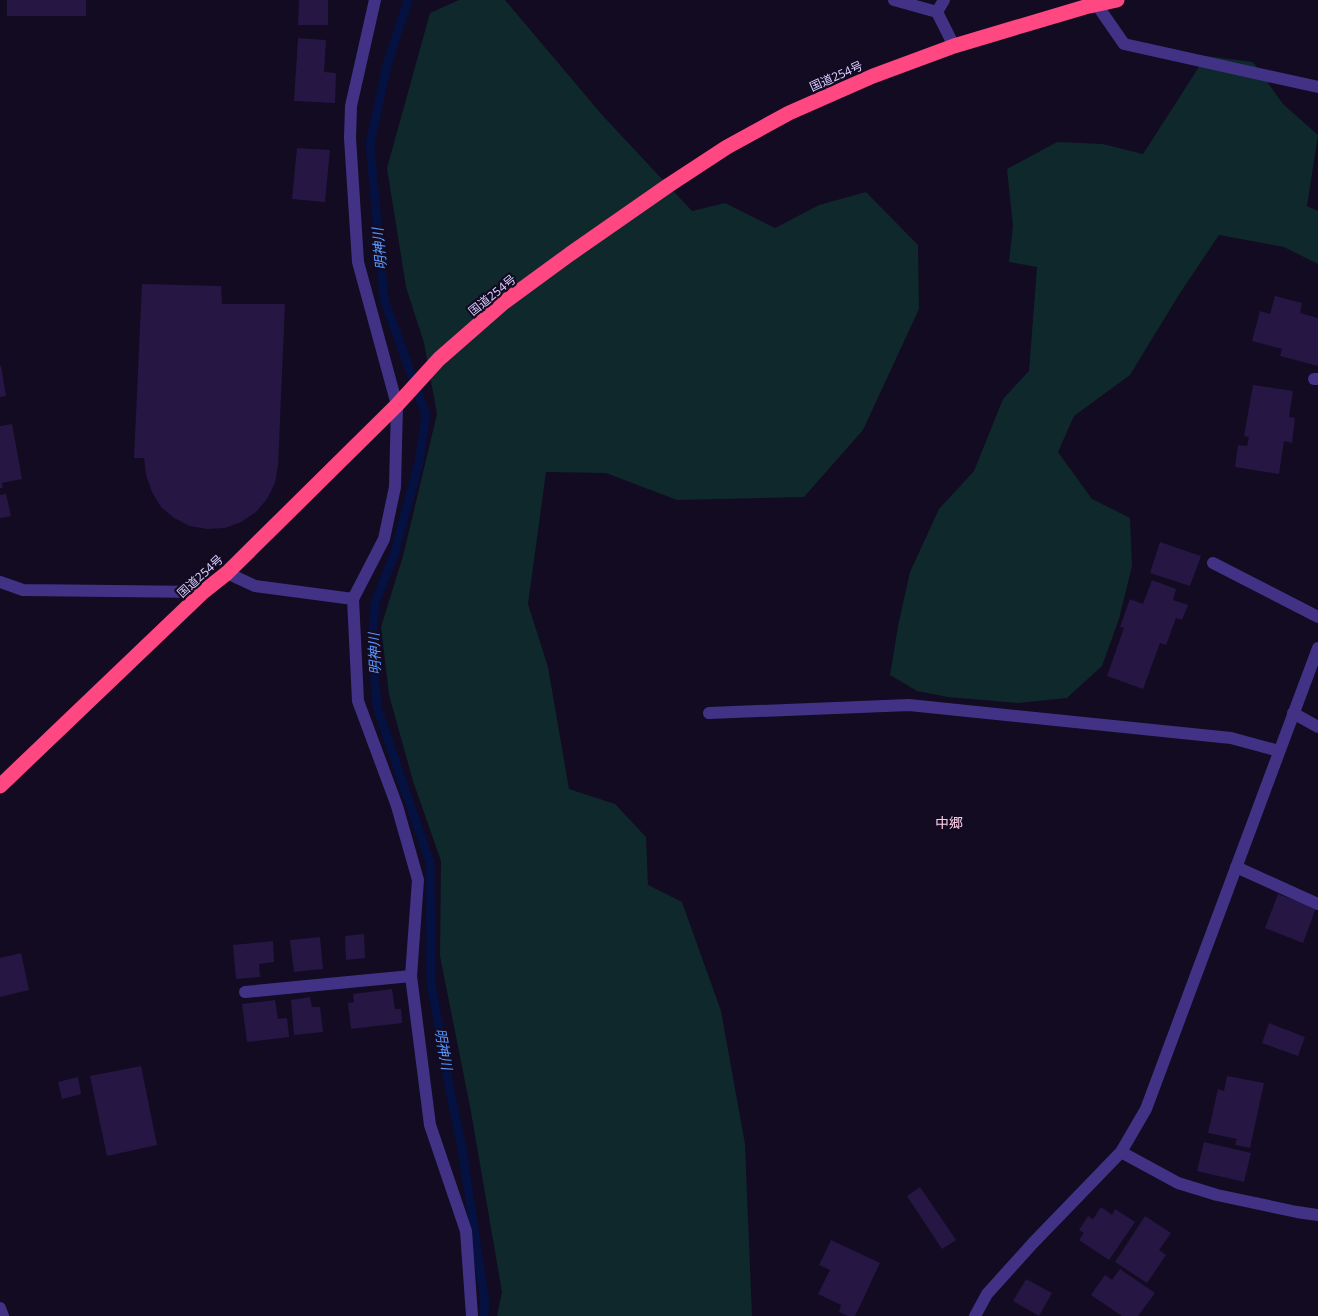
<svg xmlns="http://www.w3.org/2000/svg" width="1318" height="1316" font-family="'Noto Sans','Noto Sans JP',sans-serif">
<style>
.green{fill:#0e282c}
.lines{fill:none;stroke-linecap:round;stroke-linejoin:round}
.stream{stroke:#051141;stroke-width:9}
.building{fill:#261644}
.lane{stroke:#423285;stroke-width:12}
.street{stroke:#423285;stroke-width:12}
.highway{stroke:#ff4782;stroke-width:15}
.labels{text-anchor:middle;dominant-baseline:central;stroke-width:4.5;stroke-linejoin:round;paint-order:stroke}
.street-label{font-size:12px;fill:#d9ccff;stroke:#120b21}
.water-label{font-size:14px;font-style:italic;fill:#5a99ff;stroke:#120b21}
.neighbourhood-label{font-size:14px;fill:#ffcee5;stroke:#120b21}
</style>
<rect width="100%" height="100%" fill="#120b21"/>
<!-- green -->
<g class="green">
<path d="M 459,0 L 505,0 L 603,116 L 692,211 L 725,203 L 775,228 L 819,205 L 866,192 L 918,245 L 919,309 L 863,430 L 804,497 L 677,500 L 606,473 L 546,472 L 528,604 L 548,667 L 569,789 L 615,804 L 646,837 L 648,885 L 682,902 L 721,1011 L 745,1144 L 752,1316 L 497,1316 L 502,1292 L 471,1112 L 440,956 L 441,861 L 413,781 L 389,695 L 381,627 L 403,556 L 437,414 L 424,343 L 406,287 L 387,168 L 430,13 Z"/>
<path d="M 1206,56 L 1253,62 L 1283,104 L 1318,135 L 1307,206 L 1318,211 L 1318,264 L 1284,247 L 1219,235 L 1180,293 L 1130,375 L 1074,416 L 1058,452 L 1092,499 L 1130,518 L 1132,566 L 1119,619 L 1102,666 L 1067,698 L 1018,703 L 948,697 L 917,691 L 890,675 L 898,626 L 910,572 L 939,509 L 974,471 L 1003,399 L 1029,371 L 1037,267 L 1009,262 L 1013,226 L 1007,169 L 1057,142 L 1103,144 L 1143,154 Z"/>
</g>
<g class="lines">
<!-- stream -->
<path class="stream" d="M 408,0 L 387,65 L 370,144 L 384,299 L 426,415 L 419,462 L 394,555 L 375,603 L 372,645 L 377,707 L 430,863 L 431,982 L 451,1096 L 462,1148 L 485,1303 L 484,1316"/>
</g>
<!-- building -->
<g class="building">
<rect x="7" y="0" width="79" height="16"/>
<path d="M 299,0 L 328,0 L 328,25 L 298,25 Z"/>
<path d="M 298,38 L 326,40 L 324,72 L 336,73 L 335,103 L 294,101 Z"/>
<path d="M 297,148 L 330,150 L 325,202 L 292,199 Z"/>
<path d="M 142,284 L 221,286 L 222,304 L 285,304 L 278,466 L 275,483 L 267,499 L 256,512 L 241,522 L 225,528 L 207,529 L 190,526 L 174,518 L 161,507 L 152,492 L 146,475 L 144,458 L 134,458 Z"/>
<path d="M 1275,296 L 1302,303 L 1300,313 L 1318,318 L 1318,366 L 1280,356 L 1282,349 L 1252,341 L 1260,311 L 1270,314 Z"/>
<path d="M 0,366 L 1,366 L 6,396 L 0,397 Z"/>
<path d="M 1253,385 L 1293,391 L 1289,417 L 1295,418 L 1292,443 L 1284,441 L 1279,474 L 1235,467 L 1238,445 L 1247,446 L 1249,437 L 1244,436 Z"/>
<path d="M 12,424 L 22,479 L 2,483 L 3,488 L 0,488 L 0,426 Z"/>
<path d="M 6,494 L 11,516 L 0,518 L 0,495 Z"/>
<path d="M 1160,542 L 1201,556 L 1190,586 L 1150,573 Z"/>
<path d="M 1152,580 L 1176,589 L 1173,600 L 1188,605 L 1182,620 L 1176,618 L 1166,645 L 1160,643 L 1143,689 L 1107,676 L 1124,628 L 1120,627 L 1130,599 L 1143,604 Z"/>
<path d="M 1278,894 L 1316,908 L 1303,943 L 1265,928 Z"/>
<path d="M 364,934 L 365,958 L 346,960 L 345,936 Z"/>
<path d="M 320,937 L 323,969 L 294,972 L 290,940 Z"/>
<path d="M 273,941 L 274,962 L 259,964 L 260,977 L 236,979 L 233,945 Z"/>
<path d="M 21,953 L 29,990 L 0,997 L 0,958 Z"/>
<path d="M 392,989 L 395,1009 L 401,1009 L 402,1023 L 351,1029 L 348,1003 L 354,1002 L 353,994 Z"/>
<path d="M 310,997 L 312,1007 L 320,1007 L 323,1032 L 294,1035 L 291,1000 Z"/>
<path d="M 275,1000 L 278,1019 L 287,1018 L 289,1037 L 247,1042 L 242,1004 Z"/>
<path d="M 1269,1023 L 1305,1037 L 1298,1056 L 1262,1043 Z"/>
<path d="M 141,1066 L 157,1145 L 107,1156 L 90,1076 Z"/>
<path d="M 1227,1076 L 1264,1083 L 1250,1148 L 1235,1145 L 1237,1139 L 1208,1133 L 1218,1089 L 1224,1091 Z"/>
<path d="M 78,1077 L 81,1094 L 62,1099 L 58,1082 Z"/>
<path d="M 1204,1142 L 1251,1153 L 1244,1182 L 1197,1171 Z"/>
<path d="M 920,1187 L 956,1240 L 942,1249 L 907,1196 Z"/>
<path d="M 1101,1207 L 1112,1215 L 1115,1209 L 1135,1222 L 1109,1260 L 1079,1240 L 1084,1233 L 1079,1230 L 1088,1216 L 1093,1219 Z"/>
<path d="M 1145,1216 L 1171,1233 L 1159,1250 L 1166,1255 L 1147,1283 L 1115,1262 Z"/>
<path d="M 831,1240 L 880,1263 L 855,1316 L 848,1316 L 839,1312 L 841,1305 L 818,1294 L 830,1270 L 819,1265 Z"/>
<path d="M 1120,1269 L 1155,1293 L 1138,1316 L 1122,1316 L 1091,1295 L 1105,1275 L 1112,1280 Z"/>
<path d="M 1026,1279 L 1052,1293 L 1039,1316 L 1013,1301 Z"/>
</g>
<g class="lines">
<!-- lane -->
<g class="lane">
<path d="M 1097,5 L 1124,44 L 1318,87"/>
<path d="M 937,12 L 944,0"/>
<path d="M 350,138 L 358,262 L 397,405 L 395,487 L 384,539 L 353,599"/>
<path d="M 1314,379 L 1318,379"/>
<path d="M 1213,563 L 1318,617"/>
<path d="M 0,582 L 23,590 L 203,592"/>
<path d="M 709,713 L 909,705 L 1231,738 L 1279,751"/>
<path d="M 1293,713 L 1318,727"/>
<path d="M 1236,867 L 1318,904"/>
<path d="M 245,992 L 411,976"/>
<path d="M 1121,1152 L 1178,1183 L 1217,1195 L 1297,1212 L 1318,1215"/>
</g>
<!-- street -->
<g class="street">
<path d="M 894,0 L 937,12 L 954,46"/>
<path d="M 350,138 L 351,106 L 375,0"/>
<path d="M 227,573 L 255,586 L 353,599 L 358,701 L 397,806 L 418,880 L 411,976 L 430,1125 L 466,1231 L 472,1316"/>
<path d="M 0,1308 L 3,1316"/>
<path d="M 975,1316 L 987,1294 L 1033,1243 L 1121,1152 L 1146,1109 L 1318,648"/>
</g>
<!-- highway -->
<path class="highway" d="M 0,786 L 203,592 L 227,573 L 397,405 L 439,359 L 503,303 L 570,254 L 669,185 L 727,147 L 789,113 L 873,76 L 954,46 L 1085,7 L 1117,0"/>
</g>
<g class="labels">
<!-- street labels -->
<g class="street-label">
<text transform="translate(836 76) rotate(-24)">国道254号</text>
<text transform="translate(492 295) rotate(-39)">国道254号</text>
<text transform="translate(200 576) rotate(-42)">国道254号</text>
</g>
<!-- water labels -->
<g class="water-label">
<text transform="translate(379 249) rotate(-95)">明神川</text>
<text transform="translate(374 654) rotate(-92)">明神川</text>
<text transform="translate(444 1049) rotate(80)">明神川</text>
</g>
<!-- neighbourhood labels -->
<g class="neighbourhood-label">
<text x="949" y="822">中郷</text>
</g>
</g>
</svg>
